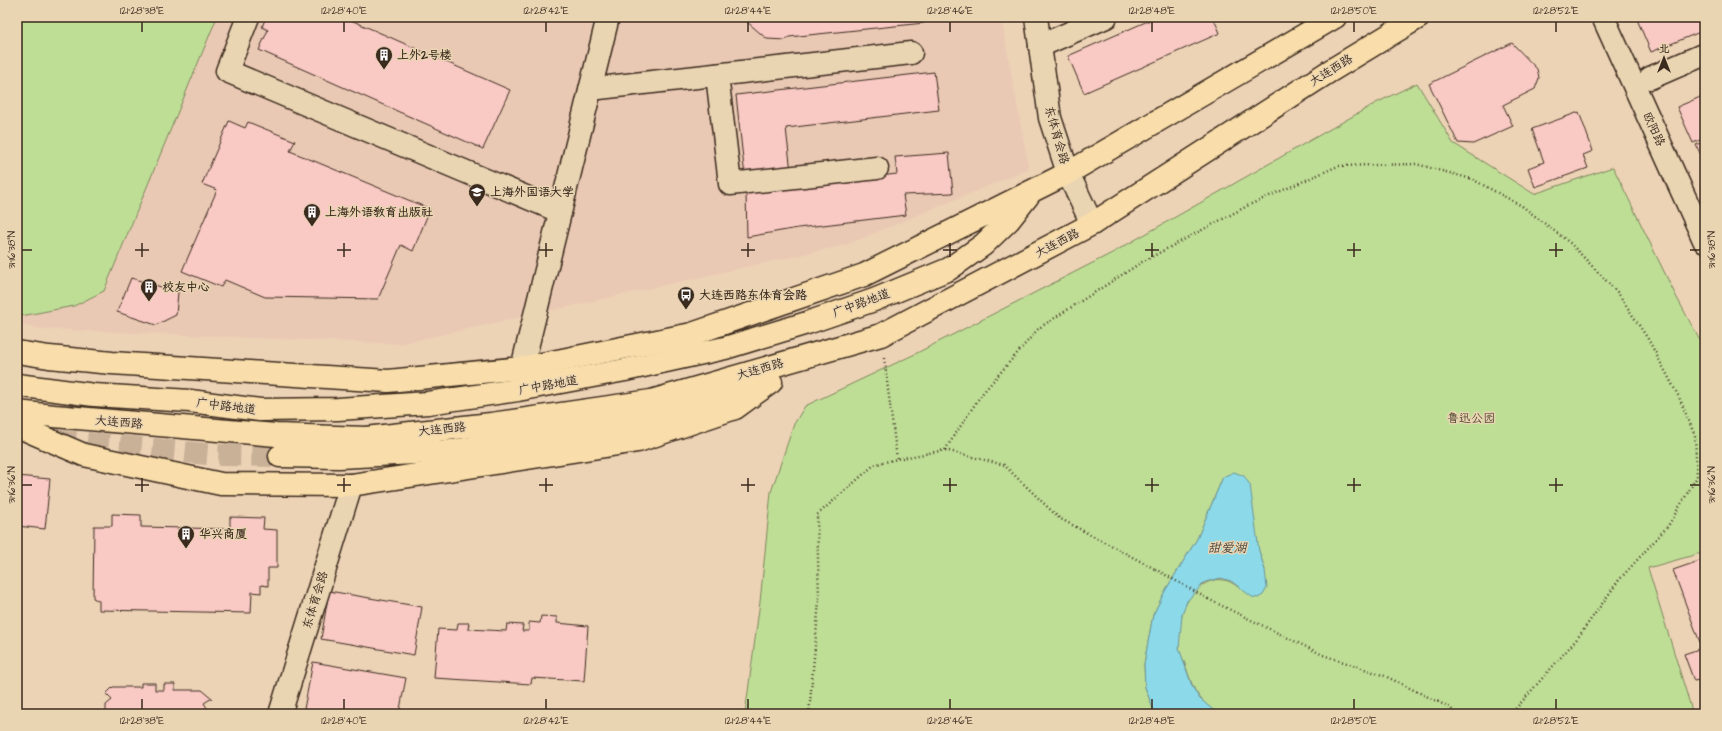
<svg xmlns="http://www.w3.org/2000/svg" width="1722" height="731" font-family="'Architects Daughter','LXGW WenKai TC',sans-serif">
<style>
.built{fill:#eac9b4}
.park{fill:#bede96;stroke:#7c845a}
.water{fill:#8cdae9;stroke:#6c9498}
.building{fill:#f9c9c4;stroke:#3b2a1e}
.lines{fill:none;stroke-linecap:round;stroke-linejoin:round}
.major-tunnel{stroke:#c9b198;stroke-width:22;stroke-dasharray:22 11;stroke-linecap:butt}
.minor-casing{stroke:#3b2a1e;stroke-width:25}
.major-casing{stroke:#3b2a1e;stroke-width:25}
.path{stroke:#3b2a1e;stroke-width:2.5;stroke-dasharray:1 3;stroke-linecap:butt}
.minor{stroke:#ead5b3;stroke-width:22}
.major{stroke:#f9deab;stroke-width:22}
.path-bridge{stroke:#3b2a1e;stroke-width:2.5;stroke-dasharray:1 3;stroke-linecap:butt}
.ticks{fill:none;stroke:#3b2a1e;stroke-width:1.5}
.labels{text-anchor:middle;stroke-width:3;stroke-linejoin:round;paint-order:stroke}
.poi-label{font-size:12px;font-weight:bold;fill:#3b2a1e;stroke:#ead5b3;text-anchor:start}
.street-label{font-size:12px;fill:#3b2a1e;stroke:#ead5b3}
.park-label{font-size:12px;fill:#4f4530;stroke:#ead5b3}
.water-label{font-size:13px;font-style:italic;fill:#47443c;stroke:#ead5b3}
.neatline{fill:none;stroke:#3b2a1e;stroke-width:1.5}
.ticks-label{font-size:10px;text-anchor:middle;fill:#3b2a1e}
</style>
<rect width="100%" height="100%" fill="#edd3b6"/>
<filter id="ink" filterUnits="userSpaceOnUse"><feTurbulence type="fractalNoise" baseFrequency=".025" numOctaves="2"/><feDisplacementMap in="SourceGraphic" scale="8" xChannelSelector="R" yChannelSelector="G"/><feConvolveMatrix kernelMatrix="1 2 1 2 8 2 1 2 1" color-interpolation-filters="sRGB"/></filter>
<g filter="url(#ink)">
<path class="built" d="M17,17H1001L1029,169L846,245L400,344L41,329L17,323Z"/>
<g class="park">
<path d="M17,17H217L104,291L74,306L21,316L17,315Z"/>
<path d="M1417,83L1453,143L1534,194L1613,167L1676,296L1705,350V552L1648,568L1693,714H1218C1196,698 1193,689 1185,664C1183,659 1179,652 1179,647C1179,634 1180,613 1187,602C1199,583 1219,571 1238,587L1265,570L1259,551L1223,477L1197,539L1165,591L1153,615L1144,664L1145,687L1155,714H745L760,602L771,492L794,424L805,406L913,355L1112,253L1376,103Z"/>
</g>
<path class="water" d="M1234,472L1244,476L1250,485L1259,551L1265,570L1267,588L1263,595L1258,598L1252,597L1231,581L1221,578L1205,582L1187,601L1182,615L1179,648L1192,686L1199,698L1218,714H1155L1145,687L1144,664L1153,615L1165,591L1197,539L1223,477Z"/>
<g class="building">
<path d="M266,17H344L510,90L483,149L259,50L268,30L262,27Z"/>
<path d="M744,17H924V23L789,37L785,40L767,39L746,21Z"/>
<path d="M1157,17H1213L1220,33L1084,93L1068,56Z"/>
<path d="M1636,17H1705V30L1651,52Z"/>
<path d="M1512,43L1537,69L1539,78L1535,89L1503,105L1513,126L1473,144L1458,143L1429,84Z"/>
<path d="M934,72L939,110L786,128L791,172L745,177L736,95Z"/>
<path d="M1705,95V138L1693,143L1677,107Z"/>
<path d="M1579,112L1593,151L1583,155L1588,168L1535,187L1528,168L1544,162L1532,129Z"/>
<path d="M229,121L245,128L248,122L295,141L290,151L430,209L413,251L401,245L378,299L265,297L225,280L221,287L182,271L217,190L202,184Z"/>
<path d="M1705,141V163L1696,145Z"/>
<path d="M949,153L953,193L903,195L906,215L798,228L747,237L746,192L897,174L895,157Z"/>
<path d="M131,278L178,292L176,315L156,325L117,312Z"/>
<path d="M17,476L50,479L45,529L17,526Z"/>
<path d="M112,514L141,515V527L230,529V517L264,518L263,529L277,530V568H268V586L261,585V593L252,592L251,613L99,610V601L93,598L94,526H112Z"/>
<path d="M1705,559V679L1694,681L1684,654L1702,648L1673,570Z"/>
<path d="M329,591L422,607L414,655L321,639Z"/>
<path d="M541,616L557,617V623L588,626L584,681L532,678L531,684L434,678L438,629L457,630L458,623H469L468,629L506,631L507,624L523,625L522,631H529V622L540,623Z"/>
<path d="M313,662L406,678L399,714H331L304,709Z"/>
<path d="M141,683H155V690H164V684H175V690H202L212,698L204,703L207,708V714H106V705L112,700L106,694L113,687H141Z"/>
</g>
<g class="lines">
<path class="major-tunnel" d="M54,440L217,455L280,456"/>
<g class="minor-casing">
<g id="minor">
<path d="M248,17L227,71L559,211"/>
<path d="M1036,17L1050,118L1068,173L1092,224"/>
<path d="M1603,17L1705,242"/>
<path d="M1040,46L1106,17"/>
<path d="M717,75L730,184L877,168"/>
<path d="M1650,78L1705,54"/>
<path d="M590,89L911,53"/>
<path d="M522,368L608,17"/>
<path d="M280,714L351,485"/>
</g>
</g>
<g class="major-casing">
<g id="major">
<path d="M17,352L49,357L112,363L388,381L522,368L692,334L864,275L1068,173L1335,17"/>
<path d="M17,385L94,395L190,401L260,410L338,409L428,403L518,390L625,370L725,348L807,323L874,300L949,269L983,245L1009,220L1028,196"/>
<path d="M17,412L54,416L276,435L366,438L491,424L651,401L881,335L1092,224L1330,71L1419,17"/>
<path d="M17,426L84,455L221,484L351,485L638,441L735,408L771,382"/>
<path d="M280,456L339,457L453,451L627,422L747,390"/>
</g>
</g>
<g class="path">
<path d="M884,358L897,459"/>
<path d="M945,450L981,395L1039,328L1142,262L1249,205L1338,166L1416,164L1472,179L1522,206L1570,243L1618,293L1648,339L1679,397L1695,436L1697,477L1668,526L1619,580L1576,640L1511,714"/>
<path d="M1208,599L1323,655L1385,676L1451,708L1454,714"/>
<path d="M809,714L819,601L817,515L874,465L897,459L945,450L1004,465L1059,518L1155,569"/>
</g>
<use href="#minor" class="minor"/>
<use href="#major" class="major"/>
<path class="path-bridge" d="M1155,569L1208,599"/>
</g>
</g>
<path class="ticks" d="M142,22V32M344,22V32M546,22V32M748,22V32M950,22V32M1152,22V32M1354,22V32M1556,22V32M142,243V257M344,243V257M546,243V257M748,243V257M950,243V257M1152,243V257M1354,243V257M1556,243V257M22,250H32M135,250H149M337,250H351M539,250H553M741,250H755M943,250H957M1145,250H1159M1347,250H1361M1549,250H1563M1690,250H1700M142,478V492M344,478V492M546,478V492M748,478V492M950,478V492M1152,478V492M1354,478V492M1556,478V492M22,485H32M135,485H149M337,485H351M539,485H553M741,485H755M943,485H957M1145,485H1159M1347,485H1361M1549,485H1563M1690,485H1700M142,699V709M344,699V709M546,699V709M748,699V709M950,699V709M1152,699V709M1354,699V709M1556,699V709"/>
<defs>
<g id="building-pin" transform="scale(0.9)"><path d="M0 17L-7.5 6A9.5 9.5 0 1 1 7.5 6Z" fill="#3b2a1e" stroke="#ead5b3"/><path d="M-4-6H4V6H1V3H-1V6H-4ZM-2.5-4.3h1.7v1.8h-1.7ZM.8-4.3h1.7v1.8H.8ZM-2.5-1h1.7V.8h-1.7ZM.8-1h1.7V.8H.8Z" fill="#fff"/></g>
<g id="university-pin" transform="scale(0.9)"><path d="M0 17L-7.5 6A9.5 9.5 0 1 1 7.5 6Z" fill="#3b2a1e" stroke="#ead5b3"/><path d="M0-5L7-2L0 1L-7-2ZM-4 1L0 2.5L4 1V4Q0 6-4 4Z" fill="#fff"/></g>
<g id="bus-pin" transform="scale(0.9)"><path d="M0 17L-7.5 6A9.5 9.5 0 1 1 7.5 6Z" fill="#3b2a1e" stroke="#ead5b3"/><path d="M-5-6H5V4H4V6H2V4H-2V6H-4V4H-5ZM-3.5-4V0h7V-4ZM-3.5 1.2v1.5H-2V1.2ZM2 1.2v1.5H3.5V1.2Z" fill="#fff"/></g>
</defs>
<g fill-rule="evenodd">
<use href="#building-pin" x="384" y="55"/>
<use href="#university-pin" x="477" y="192"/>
<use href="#building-pin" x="312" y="212"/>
<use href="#building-pin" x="149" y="287"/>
<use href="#bus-pin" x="686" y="295"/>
<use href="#building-pin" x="186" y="534"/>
</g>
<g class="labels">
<g class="poi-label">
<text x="397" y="59">上外2号楼</text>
<text x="490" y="196">上海外国语大学</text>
<text x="325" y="216">上海外语教育出版社</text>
<text x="162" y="291">校友中心</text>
<text x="699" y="299">大连西路东体育会路</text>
<text x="199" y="538">华兴商厦</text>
</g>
<g class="street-label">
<text transform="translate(1331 70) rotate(-32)" y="4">大连西路</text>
<text transform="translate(1654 129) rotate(65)" y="4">欧阳路</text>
<text transform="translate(1057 135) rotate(74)" y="4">东体育会路</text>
<text transform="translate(1057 243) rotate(-28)" y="4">大连西路</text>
<text transform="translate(861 303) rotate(-20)" y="4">广中路地道</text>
<text transform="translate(760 369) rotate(-16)" y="4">大连西路</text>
<text transform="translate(548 385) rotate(-10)" y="4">广中路地道</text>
<text transform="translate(226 406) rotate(7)" y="4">广中路地道</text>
<text transform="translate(119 422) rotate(5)" y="4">大连西路</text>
<text transform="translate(442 429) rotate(-6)" y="4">大连西路</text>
<text transform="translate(315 600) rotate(-73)" y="4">东体育会路</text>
</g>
<g class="park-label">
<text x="1471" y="422">鲁迅公园</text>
</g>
<g class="water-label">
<text x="1227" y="552">甜爱湖</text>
</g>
</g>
<rect width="1722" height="731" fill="none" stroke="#ead5b3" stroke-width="44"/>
<g transform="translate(1664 58)" stroke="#ead5b3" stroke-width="3" paint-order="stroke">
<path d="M0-3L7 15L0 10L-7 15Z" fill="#3b2a1e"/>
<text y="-6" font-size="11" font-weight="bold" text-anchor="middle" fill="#3b2a1e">北</text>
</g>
<rect x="22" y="22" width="1678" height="687" class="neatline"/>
<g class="ticks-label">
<text x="142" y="14">121°28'38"E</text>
<text x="344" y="14">121°28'40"E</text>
<text x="546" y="14">121°28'42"E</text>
<text x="748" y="14">121°28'44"E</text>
<text x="950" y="14">121°28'46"E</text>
<text x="1152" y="14">121°28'48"E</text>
<text x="1354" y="14">121°28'50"E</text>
<text x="1556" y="14">121°28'52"E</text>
<text transform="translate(11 250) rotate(-90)" y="4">31°16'38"N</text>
<text transform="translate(1711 250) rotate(-90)" y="4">31°16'38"N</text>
<text transform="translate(11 485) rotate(-90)" y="4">31°16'36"N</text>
<text transform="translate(1711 485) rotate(-90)" y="4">31°16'36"N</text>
<text x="142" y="724">121°28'38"E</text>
<text x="344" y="724">121°28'40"E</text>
<text x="546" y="724">121°28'42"E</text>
<text x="748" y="724">121°28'44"E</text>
<text x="950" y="724">121°28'46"E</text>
<text x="1152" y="724">121°28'48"E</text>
<text x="1354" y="724">121°28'50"E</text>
<text x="1556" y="724">121°28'52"E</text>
</g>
</svg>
